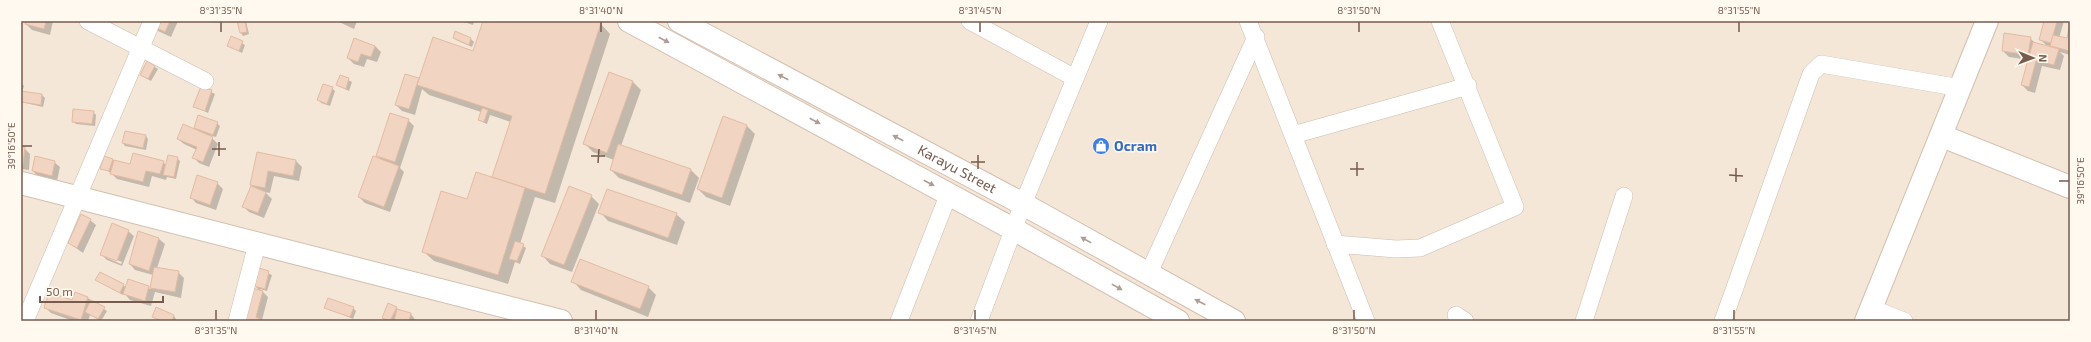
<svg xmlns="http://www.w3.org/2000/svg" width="2091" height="342" font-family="'Exo 2',sans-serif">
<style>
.residential{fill:#f4e7d8}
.shadow{fill:#0003;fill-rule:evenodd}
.building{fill:#f1d4c2;stroke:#e4bba2}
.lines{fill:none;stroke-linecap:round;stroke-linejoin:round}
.street-casing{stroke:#cebdaf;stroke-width:18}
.secondary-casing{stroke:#d4bfaf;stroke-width:24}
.street{stroke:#fff;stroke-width:17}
.secondary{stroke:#fff;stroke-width:22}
.oneway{fill:#ad9d94}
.ticks{fill:none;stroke:#775b4d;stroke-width:1.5}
.labels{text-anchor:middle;stroke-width:3;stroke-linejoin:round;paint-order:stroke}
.shop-label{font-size:14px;font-weight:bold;fill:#366cbe;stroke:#fff9f0;text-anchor:start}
.street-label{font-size:14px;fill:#775b4d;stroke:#fff9f0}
.neatline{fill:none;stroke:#775b4d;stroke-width:1.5}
.ticks-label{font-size:10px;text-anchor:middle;fill:#775b4d}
</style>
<rect width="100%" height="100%" fill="#fcf5ea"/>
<rect class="residential" x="21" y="21" width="2049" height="300"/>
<g class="shadow">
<path d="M27,21H53L50,35L32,30L26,24Z"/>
<path d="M154,21H178L171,37L158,31L152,25Z"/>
<path d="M206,21H221L220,23L207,22Z"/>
<path d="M238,21H246L249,34L243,36L241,33Z"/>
<path d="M337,21H357L354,29Z"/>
<path d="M461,21H474L473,25Z"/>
<path d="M484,21H593L600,23L610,34L555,203L535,197L520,244L526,248L520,264L515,262L508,284L434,261L423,251L468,200L492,178L511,122L490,115L487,124L482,122L479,120L481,112L429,95L422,89L415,115L402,111L396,105L418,79L420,81L474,52Z"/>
<path d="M2045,21H2064L2059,38L2067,40L2070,28V55L2060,52L2064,56L2060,70L2042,66L2035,93L2028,91L2022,85L2029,60L2009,57L2003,51L2030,38L2036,44L2056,50L2057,48L2046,45L2040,39Z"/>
<path d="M456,33L471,39L474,42L472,47L456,40L454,38Z"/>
<path d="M232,38L245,45L242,53L228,46Z"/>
<path d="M355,39L375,46L381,52L377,62L367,59L364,67L354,64L348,58Z"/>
<path d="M147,62L158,69L151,81L141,75Z"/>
<path d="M340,76L352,82L349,91L337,85Z"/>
<path d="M633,82L641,90L621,146L691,170L699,178L690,203L619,178L611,170L614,160L593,152L585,144Z"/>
<path d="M21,83L24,86L22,92L42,95L45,98L43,107L21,102Z"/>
<path d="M201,87L215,94L208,113L194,106Z"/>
<path d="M332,88L335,91L330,106L321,103L319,100Z"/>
<path d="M93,112L96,115L95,126L76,124L73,121Z"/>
<path d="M723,117L747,126L755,134L730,206L706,197L698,189Z"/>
<path d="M408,120L414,126L400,168L404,172L390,212L365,203L359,197L382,160L377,156Z"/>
<path d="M217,123L220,126L216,137L209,135L218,144L209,167L199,163L194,158L197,150L184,144L178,139L199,132L195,128Z"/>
<path d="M146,136L148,139L146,150L125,146L123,143Z"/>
<path d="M21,148H24L30,154L29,170L21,169Z"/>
<path d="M257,153L296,161L302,167L299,181L274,176L270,193L265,192L272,199L264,218L249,212L244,207L252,186Z"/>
<path d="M177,158L180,161L176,179L167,177L166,180L152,176L149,187L117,179L111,173L102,168L112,160L130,166L163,162L166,165Z"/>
<path d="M54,162L60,167L57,181L38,177L33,171Z"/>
<path d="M217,183L223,189L216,210L196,203L191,197Z"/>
<path d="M591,196L599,204L572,272L550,264L542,255Z"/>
<path d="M600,212L676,214L685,222L677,245L608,221Z"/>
<path d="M90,220L96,225L83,253L69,243Z"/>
<path d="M128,231L134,236L122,266L107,260L101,254ZM107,256L122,262L121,264L107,258Z"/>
<path d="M159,239L165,244L157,268L178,272L184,278L181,298L155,292L151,306L130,300L124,293L123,295L97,280L100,273L126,287L128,281L151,289L153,275L135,270L130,264Z"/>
<path d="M259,269L272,275L267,291L260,289L268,297L262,320L265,321H240L260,291L255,286Z"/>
<path d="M573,281L648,287L656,295L648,317L581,290Z"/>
<path d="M76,294L88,298L107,311L101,321L90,315L88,321H73L51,313L45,307L73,301Z"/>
<path d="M326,307L353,308L356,311L353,319Z"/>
<path d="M157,308L174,316L176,319L175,321H160L156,319L153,316Z"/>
<path d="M396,308L399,311L411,314L416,321L386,320L383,318Z"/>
</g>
<g class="building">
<path d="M26,21H46L44,29L25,24Z"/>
<path d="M153,21H170L165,32L151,25Z"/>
<path d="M237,21H245L247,32L240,33Z"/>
<path d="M483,21H596L601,23L545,194L492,177L512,116L417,85L433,37L473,51Z"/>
<path d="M2044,21H2057L2051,43L2039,40Z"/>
<path d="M2070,24V51L2050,46L2053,35L2067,38Z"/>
<path d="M455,31L471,38L469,45L453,38Z"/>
<path d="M2004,33L2031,37L2028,55L2002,51Z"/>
<path d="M231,36L243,41L239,51L227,46Z"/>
<path d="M354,38L375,46L371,57L361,54L358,62L347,58Z"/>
<path d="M2033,42L2059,49L2054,65L2036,61L2029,87L2021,85Z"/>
<path d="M147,61L155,66L148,79L140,75Z"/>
<path d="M609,72L633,81L607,153L583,144Z"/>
<path d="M405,74L419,78L409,109L395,105Z"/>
<path d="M340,75L349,78L346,89L336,85Z"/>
<path d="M323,84L333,87L327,104L317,100Z"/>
<path d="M201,86L212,90L205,111L193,107Z"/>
<path d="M21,91L42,94L41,105L21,102Z"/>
<path d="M482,108L488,110L484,122L478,120Z"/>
<path d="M73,109L94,111L92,124L72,122Z"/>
<path d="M390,113L409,119L395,162L376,156Z"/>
<path d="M198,115L218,122L213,135L194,128Z"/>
<path d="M723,116L747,125L722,198L697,189Z"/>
<path d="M183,124L213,137L203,162L192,158L197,147L177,139Z"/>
<path d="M125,131L146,135L143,148L122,143Z"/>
<path d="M618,144L691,169L682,195L610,170Z"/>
<path d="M21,147H25L23,165H21Z"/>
<path d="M257,152L296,160L293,176L268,171L265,188L250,185Z"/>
<path d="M133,153L164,161L160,174L146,171L143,182L110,174L114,160L130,164Z"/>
<path d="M168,155L178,157L174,177L163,175Z"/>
<path d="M35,156L55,161L52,176L32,171Z"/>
<path d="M104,156L113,159L109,171L100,169Z"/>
<path d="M373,156L399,166L384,207L358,197Z"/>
<path d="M476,172L525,188L498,275L422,252L441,191L467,199Z"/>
<path d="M197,175L218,182L210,205L190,198Z"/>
<path d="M251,186L266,192L258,213L242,207Z"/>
<path d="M569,186L592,195L564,265L541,256Z"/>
<path d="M607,189L677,213L668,238L598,213Z"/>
<path d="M81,214L91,219L77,248L68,243Z"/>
<path d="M112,223L129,230L117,261L100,255Z"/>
<path d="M138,231L159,238L149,271L129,264Z"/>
<path d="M515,241L524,244L517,261L509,259Z"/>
<path d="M580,259L649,286L640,309L571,282Z"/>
<path d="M154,267L179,271L175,292L150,288Z"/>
<path d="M259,268L269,271L265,289L254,286Z"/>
<path d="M100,272L124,284L120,293L95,280Z"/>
<path d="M128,279L149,286L145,301L123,294Z"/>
<path d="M249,287L263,291L256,317L264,321H239Z"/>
<path d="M49,292L72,300L75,292L88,297L81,320L44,308Z"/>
<path d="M328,298L354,307L350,317L324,308Z"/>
<path d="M91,300L105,307L98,319L85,312Z"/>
<path d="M388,303L397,307L390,321L382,318Z"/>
<path d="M156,307L174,315L172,321H162L152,317Z"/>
<path d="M397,309L411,313L409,321H394Z"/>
</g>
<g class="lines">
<g class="street-casing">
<g id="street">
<path d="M88,21L205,81"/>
<path d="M970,21L1075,78"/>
<path d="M1248,21L1366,321"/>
<path d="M1293,135L1468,86"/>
<path d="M1335,244L1396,249L1420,248L1515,207L1440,21"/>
<path d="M1148,275L1256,37"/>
<path d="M1871,308L1904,321"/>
<path d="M1456,315L1465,321"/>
<path d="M25,321L152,21"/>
<path d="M237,321L257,244"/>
<path d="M899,321L949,193"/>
<path d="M979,321L1023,204L1099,21"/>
<path d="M1584,321L1624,196"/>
<path d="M1723,321L1811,74L1821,64L1961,88"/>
</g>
</g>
<g class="secondary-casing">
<g id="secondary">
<path d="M629,21L1013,229L1178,321"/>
<path id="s1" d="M679,21L1023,204L1234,321"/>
<path d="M1942,136L2070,187"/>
<path d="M21,183L561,321"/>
<path d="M1866,321L1987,21"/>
</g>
</g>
<use href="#street" class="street"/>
<use href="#secondary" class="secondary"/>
</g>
<defs><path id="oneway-solid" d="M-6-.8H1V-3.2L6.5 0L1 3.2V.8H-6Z"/></defs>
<g class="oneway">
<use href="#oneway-solid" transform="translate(664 40) rotate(28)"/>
<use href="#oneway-solid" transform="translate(783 77) rotate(-152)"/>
<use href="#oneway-solid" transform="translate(815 121) rotate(28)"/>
<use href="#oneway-solid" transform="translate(898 138) rotate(-152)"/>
<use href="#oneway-solid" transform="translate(929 183) rotate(28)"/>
<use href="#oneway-solid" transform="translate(1086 240) rotate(-151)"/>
<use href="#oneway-solid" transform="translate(1117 287) rotate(29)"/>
<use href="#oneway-solid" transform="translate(1200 302) rotate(-152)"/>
</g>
<path class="ticks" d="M221,32V22M601,32V22M980,32V22M1359,32V22M1739,32V22M22,146H32M212,149H226M219,156V142M591,156H605M971,162H985M598,163L599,149M978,169V155M1350,169H1364M1729,175L1743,176M1357,176V162M2059,181H2069M1736,182V168M216,320V310M596,320V310M975,320V310M1354,320V310M1734,320V310"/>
<defs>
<g id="shop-disc" transform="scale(0.9)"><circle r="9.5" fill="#3f7fe0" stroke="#fff9f0"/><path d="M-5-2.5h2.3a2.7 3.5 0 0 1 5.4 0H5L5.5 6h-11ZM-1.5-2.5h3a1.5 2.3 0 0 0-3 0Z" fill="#fff"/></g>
</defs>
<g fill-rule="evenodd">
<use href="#shop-disc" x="1101" y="146"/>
</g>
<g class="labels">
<g class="shop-label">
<text x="1114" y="151">Ocram</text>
</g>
<g class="street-label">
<text dy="5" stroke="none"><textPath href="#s1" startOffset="315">Karayu Street</textPath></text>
</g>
</g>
<rect width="2091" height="342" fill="none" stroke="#fff9f0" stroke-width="44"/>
<g transform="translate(2033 58) rotate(91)" stroke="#fff9f0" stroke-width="3" paint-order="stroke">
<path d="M0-3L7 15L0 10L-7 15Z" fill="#775b4d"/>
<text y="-6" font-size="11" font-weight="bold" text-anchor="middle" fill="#775b4d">N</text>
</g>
<path d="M40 296v6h123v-6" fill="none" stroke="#775b4d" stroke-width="2"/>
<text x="46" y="296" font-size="12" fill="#775b4d" stroke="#fff9f0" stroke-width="3" paint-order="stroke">50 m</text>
<rect x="22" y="22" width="2047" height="298" class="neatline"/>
<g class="ticks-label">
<text x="221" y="14">8°31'35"N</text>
<text x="601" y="14">8°31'40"N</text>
<text x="980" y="14">8°31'45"N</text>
<text x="1359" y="14">8°31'50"N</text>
<text x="1739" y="14">8°31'55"N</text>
<text transform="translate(11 146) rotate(-90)" y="4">39°16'50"E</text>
<text transform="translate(2080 181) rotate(-90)" y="4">39°16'50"E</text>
<text x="216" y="334">8°31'35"N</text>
<text x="596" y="334">8°31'40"N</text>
<text x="975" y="334">8°31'45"N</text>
<text x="1354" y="334">8°31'50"N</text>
<text x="1734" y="334">8°31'55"N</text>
</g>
</svg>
